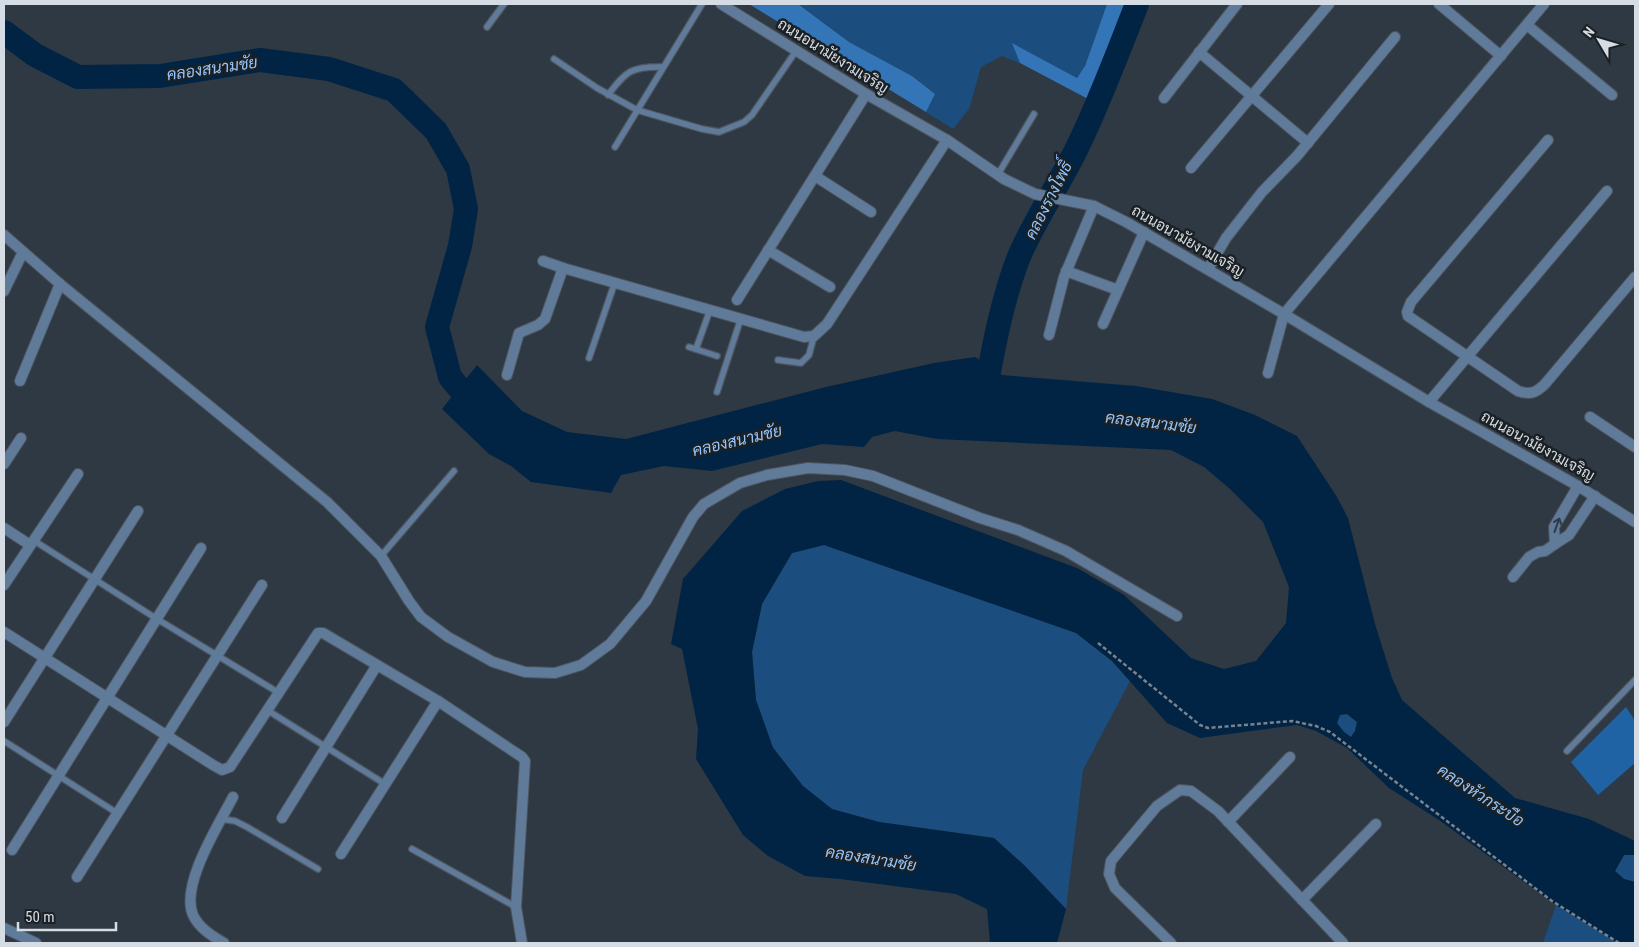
<svg xmlns="http://www.w3.org/2000/svg" width="1639" height="947" font-family="'Roboto Condensed',Sarabun,sans-serif">
<style>
.green{fill:#1b4d7e}
.forest{fill:#3475b7}
.water{fill:#012445;fill-rule:evenodd}
.lines{fill:none;stroke-linecap:round;stroke-linejoin:round}
.river{stroke:#012445;stroke-width:24}
.building{fill:#2063a4}
.service-casing{stroke:#4d5660;stroke-width:8}
.minor-casing{stroke:#4d5660;stroke-width:12}
.tertiary-casing{stroke:#4d5660;stroke-width:12}
.path{stroke:#7b838c;stroke-width:2.5;stroke-dasharray:4 2.5;stroke-linecap:butt}
.service{stroke:#607b99;stroke-width:5.5}
.minor{stroke:#607b99;stroke-width:10}
.tertiary{stroke:#607b99;stroke-width:10}
.oneway{stroke:#303b47}
.labels{text-anchor:middle;stroke-width:5;stroke-linejoin:round;paint-order:stroke}
.street-label{font-size:15px;fill:#d6dce3;stroke:#1b2024}
.water-label{font-size:16px;font-style:italic;fill:#94c5fa;stroke:#1b2024}
</style>
<rect width="100%" height="100%" fill="#2f3943"/>
<g class="green">
<path d="M798,4H1107L1085,66L1077,78L1013,44L1020,63L1002,56L981,67L969,109L953,129L926,112L935,94L912,76L849,42Z"/>
<path d="M824,545L1076,633L1112,661L1130,681L1083,770L1066,909L1025,866L994,838L879,822L832,809L803,786L773,747L756,700L752,652L762,604L792,553Z"/>
<path d="M1347,714L1357,722L1355,731L1351,737L1344,732L1337,723L1340,715Z"/>
<path d="M1624,855H1635V882L1624,879L1615,871Z"/>
<path d="M1556,905L1618,943H1543Z"/>
</g>
<g class="forest">
<path d="M749,4H798L849,42L912,76L935,94L926,112Z"/>
<path d="M1107,4H1130L1099,87L1090,100L1020,63L1012,43L1077,78L1085,66Z"/>
</g>
<path class="water" d="M975,357L1002,375L1136,386L1212,399L1255,415L1297,436L1337,497L1348,518L1375,624L1392,678L1402,700L1515,798L1589,819L1635,841V855H1624L1615,871L1624,879L1635,882V943H1618L1556,905L1439,820L1389,788L1347,748L1316,731L1297,725L1200,738L1167,723L1112,661L1076,633L824,545L792,553L762,604L752,652L756,700L773,748L803,786L832,809L879,822L994,838L1025,866L1066,909L1057,943H990L987,909L956,894L840,879L805,876L768,856L743,835L696,759L698,729L682,649L671,644L683,579L742,511L785,489L818,481L841,480L1077,568L1124,595L1191,658L1224,669L1256,661L1286,623L1289,587L1263,522L1229,488L1204,467L1171,450L937,439L895,431L872,437L864,447L822,444L712,471L664,466L621,475L611,493L531,482L511,466L489,454L442,409L477,365L522,411L567,432L626,439L826,387L934,363ZM1347,714L1357,722L1355,731L1351,737L1344,732L1337,723L1340,715Z"/>
<g class="lines">
<g class="river">
<path d="M4,32L35,55L78,77L160,76L260,60L329,69L394,90L436,131L458,169L466,209L460,246L437,327L450,377L479,412"/>
<path d="M984,398C993,351 1001,304 1018,259C1034,220 1059,185 1077,148C1100,101 1118,52 1137,4"/>
</g>
</g>
<path class="building" d="M1626,707L1635,721V763L1598,795L1571,762Z"/>
<g class="lines">
<g class="service-casing">
<g id="service">
<path d="M487,27L504,4"/>
<path d="M554,59L597,88L637,110L702,129L719,132L744,122L752,115L796,51"/>
<path d="M608,95C626,71 632,66 663,67"/>
<path d="M615,147L702,4"/>
<path d="M997,176L1034,114"/>
<path d="M689,347L717,356"/>
<path d="M696,349L710,310"/>
<path d="M589,358L615,282"/>
<path d="M778,360L801,363L809,355L814,336"/>
<path d="M717,392L741,318"/>
<path d="M33,540L157,619L279,693"/>
<path d="M381,556L454,471"/>
<path d="M267,710L385,784"/>
<path d="M4,741L117,813"/>
<path d="M1567,751L1635,680"/>
<path d="M222,819L235,821L247,827L318,869"/>
<path d="M412,849L516,907"/>
</g>
</g>
<g class="minor-casing">
<g id="minor">
<path d="M1439,4L1501,56"/>
<path d="M1527,25L1612,95"/>
<path d="M1199,52L1308,143"/>
<path d="M1164,98L1237,4"/>
<path d="M1548,140L1411,302L1407,312L1408,316L1518,391C1530,395 1536,393 1545,384L1635,277"/>
<path d="M1191,168L1329,4"/>
<path d="M815,176L871,212"/>
<path d="M4,235L60,284L327,502L381,556L409,601L421,617L448,637L493,662L525,672L555,673L581,665L610,644L646,601L693,517L704,504L740,483L767,475L808,468L845,470L873,476L980,518L1018,530L1066,551L1177,616"/>
<path d="M768,250L830,287"/>
<path d="M543,261L563,268L804,337L814,336L827,324L947,140"/>
<path d="M1208,269L1226,238L1262,192L1297,156L1395,37"/>
<path d="M1066,271L1118,290"/>
<path d="M4,291L23,252"/>
<path d="M737,300L866,94"/>
<path d="M1103,324L1144,232"/>
<path d="M1049,335L1064,277L1094,206"/>
<path d="M1268,373L1284,314L1544,4"/>
<path d="M507,375L519,333L538,325L545,319L563,268"/>
<path d="M20,381L60,284"/>
<path d="M1429,402L1607,191"/>
<path d="M1590,417L1635,447"/>
<path d="M4,464L21,438"/>
<path d="M1578,486L1554,527L1555,544L1569,535L1595,496"/>
<path d="M4,528L30,545"/>
<path d="M1513,577L1529,557L1538,552L1545,551L1555,544"/>
<path d="M4,585L78,474"/>
<path d="M4,632L213,765L222,770L230,767L318,633H323L438,701L522,757L525,761L516,907L522,943"/>
<path d="M4,722L138,511"/>
<path d="M282,818L377,665"/>
<path d="M1228,822L1290,757"/>
<path d="M12,850L201,548"/>
<path d="M341,854L438,701"/>
<path d="M77,877L262,585"/>
<path d="M1302,900L1376,824"/>
<path d="M4,928L36,943"/>
<path d="M224,943C212,936 199,928 193,915C180,885 219,824 233,797"/>
<path d="M1171,943L1115,888L1109,874L1111,861L1157,806L1180,790L1191,791L1218,811L1343,943"/>
</g>
</g>
<g class="tertiary-casing">
<path id="tertiary" d="M721,4L866,94L947,140L1004,179L1035,194L1094,206L1126,222L1284,314L1429,402L1578,486L1635,522"/>
</g>
<path class="path" d="M1098,643L1200,725L1208,728L1292,721L1316,726L1330,732L1552,901L1619,943"/>
<use href="#service" class="service"/>
<use href="#minor" class="minor"/>
<use href="#tertiary" class="tertiary"/>
</g>
<defs><path id="oneway-shaft" d="M-6 0H5M1.5-3L5.5 0L1.5 3" fill="none" stroke-width="1.6" stroke-linecap="round" stroke-linejoin="round" transform="scale(1.25)"/></defs>
<use class="oneway" href="#oneway-shaft" transform="translate(1557 525) rotate(-70)"/>
<g class="labels">
<g class="street-label">
<text transform="translate(833 56) rotate(32)" y="5">ถนนอนามัยงามเจริญ</text>
<text transform="translate(1188 241) rotate(30)" y="5">ถนนอนามัยงามเจริญ</text>
<text transform="translate(1538 446) rotate(29)" y="5">ถนนอนามัยงามเจริญ</text>
</g>
<g class="water-label">
<text transform="translate(212 68) rotate(-8)" y="6">คลองสนามชัย</text>
<text transform="translate(1048 200) rotate(-63)" y="6">คลองรางโพธิ์</text>
<text transform="translate(1151 422) rotate(7)" y="6">คลองสนามชัย</text>
<text transform="translate(737 440) rotate(-13)" y="6">คลองสนามชัย</text>
<text transform="translate(1481 795) rotate(33)" y="6">คลองหัวกระบือ</text>
<text transform="translate(871 858) rotate(9)" y="6">คลองสนามชัย</text>
</g>
</g>
<rect width="1639" height="947" fill="none" stroke="#d6dce3" stroke-width="10"/>
<g transform="translate(1599 40) rotate(308)" stroke="#1b2024" stroke-width="4" paint-order="stroke">
<path d="M0-4L9 19L0 12L-9 19Z" fill="#d6dce3"/>
<text y="-8" font-size="14" font-weight="bold" text-anchor="middle" fill="#d6dce3">N</text>
</g>
<path d="M18 922v8h98v-8" fill="none" stroke="#d6dce3" stroke-width="2.5"/>
<text x="25" y="922" font-size="15" fill="#d6dce3" stroke="#1b2024" stroke-width="4" paint-order="stroke">50 m</text>
</svg>
